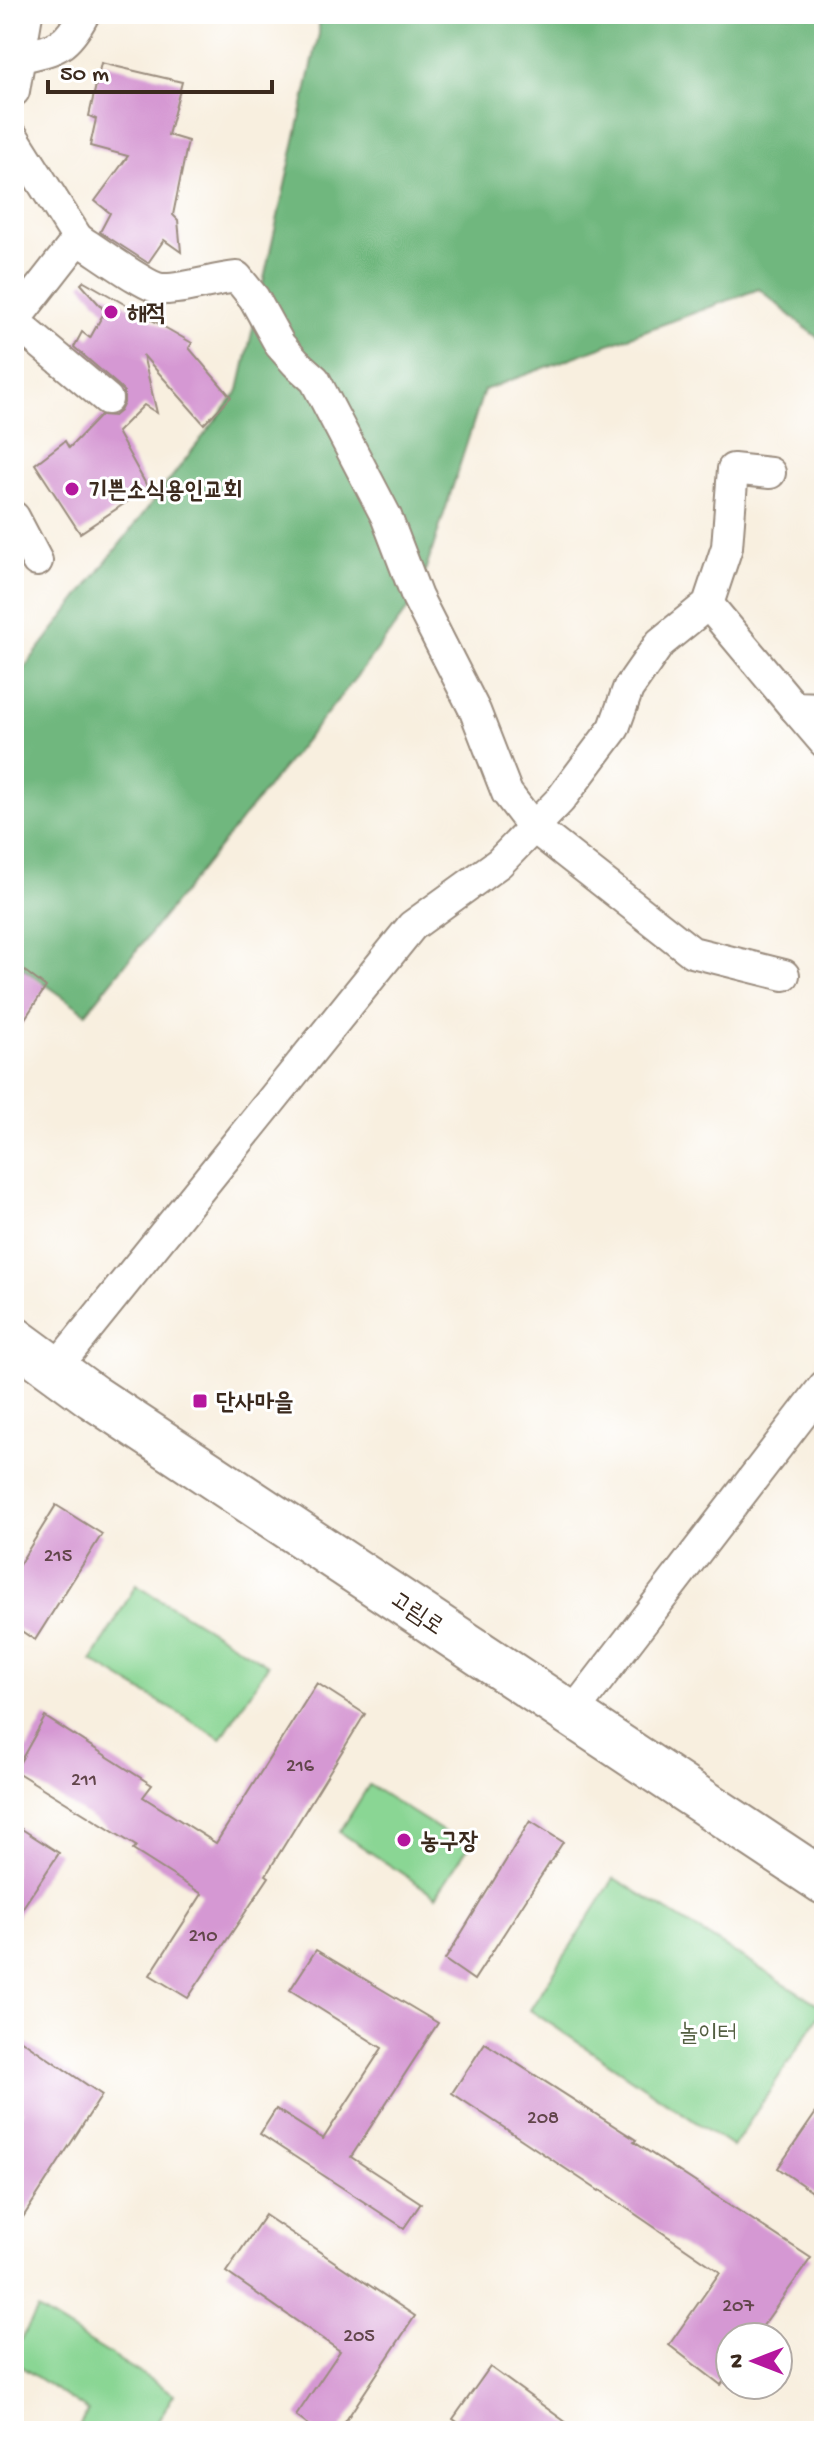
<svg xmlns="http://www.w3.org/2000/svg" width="838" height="2445" font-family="'Gochi Hand','Poor Story',sans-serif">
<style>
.green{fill:#8ad694;stroke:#628059;stroke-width:2}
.forest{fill:#6fb77e;stroke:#55704e;stroke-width:2}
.building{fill:#d598d3}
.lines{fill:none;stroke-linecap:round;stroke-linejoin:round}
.street-casing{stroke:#9a8c7e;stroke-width:34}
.secondary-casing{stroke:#9a8c7e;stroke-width:48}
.street{stroke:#fff;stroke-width:30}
.secondary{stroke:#fff;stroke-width:44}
.poi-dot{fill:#b5179e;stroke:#fff;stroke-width:3}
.labels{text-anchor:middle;stroke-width:6;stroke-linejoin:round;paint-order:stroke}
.number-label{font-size:20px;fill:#62464b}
.poi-label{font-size:24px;font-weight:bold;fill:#3b2a1e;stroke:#fff;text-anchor:start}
.street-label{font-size:24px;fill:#3b2a1e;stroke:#fff}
.park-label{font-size:24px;fill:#535e41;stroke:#fff}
</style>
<rect width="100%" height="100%" fill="#fff"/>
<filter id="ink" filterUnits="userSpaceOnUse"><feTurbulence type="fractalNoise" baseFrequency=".0125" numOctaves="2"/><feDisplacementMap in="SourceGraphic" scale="16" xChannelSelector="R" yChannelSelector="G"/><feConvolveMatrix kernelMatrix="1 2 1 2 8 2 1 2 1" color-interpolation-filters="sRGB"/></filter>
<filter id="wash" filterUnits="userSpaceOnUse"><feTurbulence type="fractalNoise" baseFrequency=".006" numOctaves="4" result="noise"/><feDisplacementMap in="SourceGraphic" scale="32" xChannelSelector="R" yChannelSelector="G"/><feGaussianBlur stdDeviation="1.8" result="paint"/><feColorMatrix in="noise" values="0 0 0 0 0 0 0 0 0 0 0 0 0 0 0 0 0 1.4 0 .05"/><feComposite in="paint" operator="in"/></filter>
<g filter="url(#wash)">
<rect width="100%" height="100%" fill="#f8efdf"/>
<g class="green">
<path d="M136,1585L268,1665L221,1739L92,1661Z"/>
<path d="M369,1785L468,1847L436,1896L340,1832Z"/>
<path d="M614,1878L824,2008L733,2147L530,2010Z"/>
<path d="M38,2310L174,2394L152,2431H76L88,2411L14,2362V2351Z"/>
</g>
<path class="forest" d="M319,14H824V343L759,289L484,390L417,597L361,671L86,1013L14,962V681L239,390L319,34Z"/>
<g id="blocks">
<g class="building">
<path d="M101,63L182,82L168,135L188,141L173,215L178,220L181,252L164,240L148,263L100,232L110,213L95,201L128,156L90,146L96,119L89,116Z"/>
<path d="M84,281L192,343L189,348L231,397L204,424L143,355L157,413L144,405L117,432L148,488L80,533L35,464L65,441L69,448L101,415L114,416L120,411L124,403V391L119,386L74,347L82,332L90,338L105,311L81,284Z"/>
<path d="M14,963L46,987L14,1035Z"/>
<path d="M56,1505L102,1534L35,1640L14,1626V1573Z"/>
<path d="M317,1683L365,1714L266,1875L269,1877L188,1998L150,1975L202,1894L133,1850L136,1846L15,1771L45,1717L152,1785L143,1797L216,1843Z"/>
<path d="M530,1821L563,1842L474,1980L445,1960Z"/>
<path d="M14,1824L59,1853L14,1921Z"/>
<path d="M316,1950L438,2023L351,2157L421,2203L404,2228L260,2134L276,2109L323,2139L382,2048L290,1990Z"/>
<path d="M14,2035L102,2095L14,2231V2125L23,2111L14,2105Z"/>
<path d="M485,2043L636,2140L634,2142L811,2258L755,2337H730V2372L721,2385L669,2345L720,2272L600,2190L599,2191L452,2093Z"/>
<path d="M824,2101V2200L778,2168Z"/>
<path d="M265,2215L415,2316L339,2431H316L296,2416L340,2351L226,2272Z"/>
<path d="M490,2367L578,2431H470L453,2419Z"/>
</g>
</g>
</g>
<g filter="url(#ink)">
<use href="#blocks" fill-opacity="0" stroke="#9a8c7e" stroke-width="2"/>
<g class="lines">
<g class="street-casing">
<g id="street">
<path d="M21,57C57,49 66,48 84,14"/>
<path d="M14,91L27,14"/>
<path d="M14,138L78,239L14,321"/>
<path d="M78,239C95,249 148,289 163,289C183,290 214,279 237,277L254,298L280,345L296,363L315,380L386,516L417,597L475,711L507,793L533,827L692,952L784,975"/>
<path d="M14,321L107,399"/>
<path d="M14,517L37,561"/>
<path d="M708,604L794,707L824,708"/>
<path d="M794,707L824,742"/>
<path d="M55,1369L412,926L499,863L560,800L614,728L628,689L660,643L708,604L727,547L733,469L770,473"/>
<path d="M572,1714L824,1386"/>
</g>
</g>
<g class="secondary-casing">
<path id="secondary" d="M14,1339L93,1397L824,1882"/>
</g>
<use href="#street" class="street"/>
<use href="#secondary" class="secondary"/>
</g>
</g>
<g class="poi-dot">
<circle cx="111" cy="312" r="8"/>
<circle cx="72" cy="489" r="8"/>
<rect x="192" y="1393" width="16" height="16" rx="4"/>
<circle cx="404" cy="1840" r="8"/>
</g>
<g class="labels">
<g class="number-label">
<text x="58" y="1561">215</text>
<text x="300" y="1771">216</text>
<text x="84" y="1785">211</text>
<text x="203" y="1941">210</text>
<text x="543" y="2123">208</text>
<text x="738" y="2311">207</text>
<text x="359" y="2341">205</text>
</g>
<g class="poi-label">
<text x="127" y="320">해적</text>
<text x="88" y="497">기쁜소식용인교회</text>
<text x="216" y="1409">단사마을</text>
<text x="420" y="1848">농구장</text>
</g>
<g class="street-label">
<text transform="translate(418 1612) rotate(34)" y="8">고림로</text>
</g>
<g class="park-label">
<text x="708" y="2040">놀이터</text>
</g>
</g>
<rect width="838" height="2445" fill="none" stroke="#fff" stroke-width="48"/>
<g transform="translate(754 2361) rotate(270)"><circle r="38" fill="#ffffff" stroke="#b1aaa5" stroke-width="2"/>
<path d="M0-6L14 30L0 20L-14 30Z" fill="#b5179e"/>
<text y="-12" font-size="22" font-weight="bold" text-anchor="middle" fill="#3b2a1e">N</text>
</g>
<path d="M48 80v12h224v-12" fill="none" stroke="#3b2a1e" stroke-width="4"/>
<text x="60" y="80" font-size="24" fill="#3b2a1e" stroke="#ffffff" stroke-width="6" paint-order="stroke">50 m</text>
</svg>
